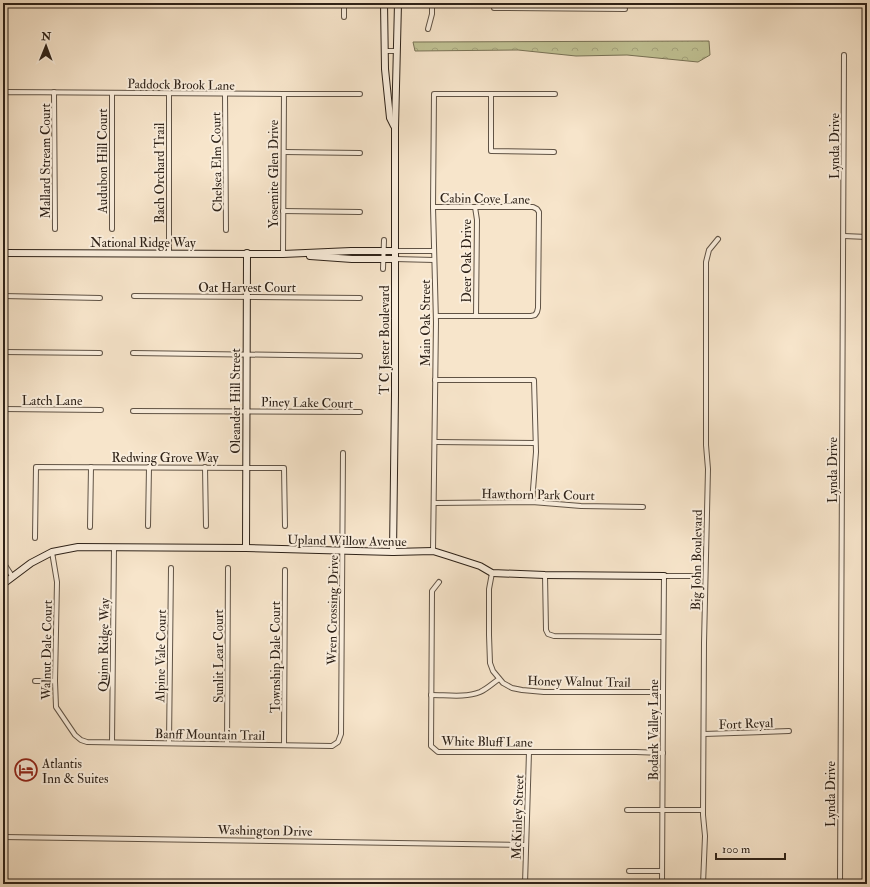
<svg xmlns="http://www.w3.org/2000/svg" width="870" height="887" font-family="'IM FELL Double Pica',serif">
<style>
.forest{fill:url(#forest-crowns);stroke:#787256}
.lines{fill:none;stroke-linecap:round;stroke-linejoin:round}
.street-casing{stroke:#605345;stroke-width:6}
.secondary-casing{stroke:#2e2218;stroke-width:8}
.street{stroke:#faeedd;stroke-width:4}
.secondary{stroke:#faeedd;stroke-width:6}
.labels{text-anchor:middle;stroke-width:4;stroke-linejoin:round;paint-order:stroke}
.street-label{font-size:13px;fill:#2e2218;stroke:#faeedd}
.poi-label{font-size:13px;fill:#2e2218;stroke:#faeedd;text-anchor:start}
</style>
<defs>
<pattern id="forest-crowns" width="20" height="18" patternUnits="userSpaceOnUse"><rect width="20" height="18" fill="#c1c395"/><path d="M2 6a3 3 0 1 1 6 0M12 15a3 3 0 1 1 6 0" fill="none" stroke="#a6a780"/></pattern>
</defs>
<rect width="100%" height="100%" fill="#f7e5cb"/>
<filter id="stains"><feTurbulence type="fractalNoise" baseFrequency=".005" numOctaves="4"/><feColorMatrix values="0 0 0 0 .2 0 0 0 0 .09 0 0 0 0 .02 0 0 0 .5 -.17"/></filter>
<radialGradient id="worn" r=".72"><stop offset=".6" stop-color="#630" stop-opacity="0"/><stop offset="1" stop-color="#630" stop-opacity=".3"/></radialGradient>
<path class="forest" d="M709,41L710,55L698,62L627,55L576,56L518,50L415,51L413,42Z"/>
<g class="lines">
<g class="street-casing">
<g id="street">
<path d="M494,3V8L625,9"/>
<path d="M344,17V3"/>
<path d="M428,29L432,14V3"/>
<path d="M384,51H397"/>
<path d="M54,92L55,229"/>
<path d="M3,93L5,92L284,94H360"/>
<path d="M225,94L226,230"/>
<path d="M491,94V151L554,152"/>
<path d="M284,152L360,153"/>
<path d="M433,207H533L537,209L539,212L538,308L537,312L535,315L531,316H436"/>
<path d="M475,207L477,220L476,316"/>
<path d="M283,211L360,212"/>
<path d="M112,229V93"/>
<path d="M844,236L867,237"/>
<path d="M395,251H434"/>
<path d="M169,253V94"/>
<path d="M283,254L284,94"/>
<path d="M395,259L434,260"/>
<path d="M383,269L384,240"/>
<path d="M3,296L100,298"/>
<path d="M134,296L360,298"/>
<path d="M3,352L100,353"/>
<path d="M133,353L360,356"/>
<path d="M435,380H534L536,452L532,502"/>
<path d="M3,409L101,410"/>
<path d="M133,411L360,412"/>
<path d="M435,442L535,443"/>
<path d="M205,467L206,526"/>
<path d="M434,503L532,502L581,506L643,507"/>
<path d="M148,526L149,467"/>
<path d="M90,527L91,467"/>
<path d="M35,538L36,467L284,468L285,526"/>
<path d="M433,551L436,322L433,207L434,94H555"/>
<path d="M52,552L57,582L55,681L56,707L75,735L81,740L87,742L332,746L338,742L341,734L343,453"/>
<path d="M3,562L12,576"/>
<path d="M492,573L489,589V635L490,663L493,671L503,683L512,688L522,690L544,692H663"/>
<path d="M545,575L546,630L548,634L554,636L663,637"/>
<path d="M439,582L432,591L431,746L438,752H636L663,753"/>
<path d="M35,681H55"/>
<path d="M431,695C447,695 465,698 480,692C487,689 493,683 499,679"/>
<path d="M704,734L789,731"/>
<path d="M112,742L114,547"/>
<path d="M169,743L171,568"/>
<path d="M227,744L228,568"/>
<path d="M284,745L285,570"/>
<path d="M627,810H703"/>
<path d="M3,837L526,845"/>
<path d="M629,871H662"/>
<path d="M525,884L529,752"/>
<path d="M662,884L663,692L664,576H697"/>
<path d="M703,884L705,836L703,815L704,643L708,469L706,445V262L709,250L718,239"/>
<path d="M840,884C841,608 843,331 844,55"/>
</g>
</g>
<g class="secondary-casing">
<g id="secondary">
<path d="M384,3L385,69L390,118L394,126"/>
<path d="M3,253L283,254L351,251H395"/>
<path d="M310,256L352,259H395"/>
<path d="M246,548L247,253"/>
<path d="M393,552L395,395V128L398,3"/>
<path d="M3,584L31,563L52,552L78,547L246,548L393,552L433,551L449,556L480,566L492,573L545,575L664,576"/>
</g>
</g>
<use href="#street" class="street"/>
<use href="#secondary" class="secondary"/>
</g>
<defs>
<g id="hotel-ring" transform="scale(1.15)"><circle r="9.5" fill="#faeedd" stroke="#8f2418" stroke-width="1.5"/><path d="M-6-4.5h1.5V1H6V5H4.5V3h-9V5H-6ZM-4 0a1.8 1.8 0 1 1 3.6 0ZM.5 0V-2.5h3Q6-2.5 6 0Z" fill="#8f2418"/></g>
</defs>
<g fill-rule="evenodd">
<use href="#hotel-ring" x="26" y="770"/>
</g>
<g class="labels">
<g class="street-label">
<text transform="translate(181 84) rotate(1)" y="5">Paddock Brook Lane</text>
<text transform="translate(834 146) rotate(-90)" y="5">Lynda Drive</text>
<text transform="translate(45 161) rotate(-90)" y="5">Mallard Stream Court</text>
<text transform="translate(102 161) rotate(-90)" y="5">Audubon Hill Court</text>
<text transform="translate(216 162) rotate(-91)" y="5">Chelsea Elm Court</text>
<text transform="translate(159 173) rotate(-90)" y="5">Bach Orchard Trail</text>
<text transform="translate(273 174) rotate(-90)" y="5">Yosemite Glen Drive</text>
<text transform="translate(485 198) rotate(1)" y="5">Cabin Cove Lane</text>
<text x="143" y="247">National Ridge Way</text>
<text transform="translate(466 261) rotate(-90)" y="5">Deer Oak Drive</text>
<text x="247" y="292">Oat Harvest Court</text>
<text transform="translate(425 323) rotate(-90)" y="5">Main Oak Street</text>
<text transform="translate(384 340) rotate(-90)" y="5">T C Jester Boulevard</text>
<text x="52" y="405">Latch Lane</text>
<text transform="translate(235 401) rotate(-90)" y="5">Oleander Hill Street</text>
<text transform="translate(307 402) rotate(1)" y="5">Piney Lake Court</text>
<text x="165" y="462">Redwing Grove Way</text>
<text transform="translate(832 470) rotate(-90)" y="5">Lynda Drive</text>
<text transform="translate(538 494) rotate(1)" y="5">Hawthorn Park Court</text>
<text transform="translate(347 540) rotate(1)" y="5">Upland Willow Avenue</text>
<text transform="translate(696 560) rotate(-89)" y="5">Big John Boulevard</text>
<text transform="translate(332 610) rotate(-89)" y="5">Wren Crossing Drive</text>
<text transform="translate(103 645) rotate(-89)" y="5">Quinn Ridge Way</text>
<text transform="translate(46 650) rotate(-89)" y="5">Walnut Dale Court</text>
<text transform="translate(160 656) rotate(-89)" y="5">Alpine Vale Court</text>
<text transform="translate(218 656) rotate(-90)" y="5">Sunlit Lear Court</text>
<text transform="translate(275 657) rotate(-90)" y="5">Township Dale Court</text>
<text transform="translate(579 681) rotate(1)" y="5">Honey Walnut Trail</text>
<text transform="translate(746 723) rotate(-2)" y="5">Fort Reyal</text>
<text transform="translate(653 730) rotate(-90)" y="5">Bodark Valley Lane</text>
<text transform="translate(210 734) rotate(1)" y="5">Banff Mountain Trail</text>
<text transform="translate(487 741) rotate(1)" y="5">White Bluff Lane</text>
<text transform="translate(830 794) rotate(-90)" y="5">Lynda Drive</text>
<text transform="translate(517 817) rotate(-88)" y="5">McKinley Street</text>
<text transform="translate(265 830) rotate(1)" y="5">Washington Drive</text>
</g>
<g class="poi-label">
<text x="42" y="768">Atlantis<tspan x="42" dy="15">Inn &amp; Suites</tspan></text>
</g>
</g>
<rect width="870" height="887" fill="none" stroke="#f7e5cb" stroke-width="16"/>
<rect x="4" y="4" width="862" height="879" fill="none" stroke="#2e2218" stroke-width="2"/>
<rect x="8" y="8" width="854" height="871" fill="none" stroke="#2e2218"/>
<g transform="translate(46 46) rotate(1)" stroke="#faeedd" stroke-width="3" paint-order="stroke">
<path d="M0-3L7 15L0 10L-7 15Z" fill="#2e2218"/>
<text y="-6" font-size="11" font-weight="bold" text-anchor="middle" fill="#2e2218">N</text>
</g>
<path d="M716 853v6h69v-6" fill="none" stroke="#2e2218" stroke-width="2"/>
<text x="722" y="853" font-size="12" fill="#2e2218" stroke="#faeedd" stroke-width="3" paint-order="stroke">100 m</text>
<rect width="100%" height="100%" filter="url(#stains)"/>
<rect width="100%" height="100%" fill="url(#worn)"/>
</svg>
